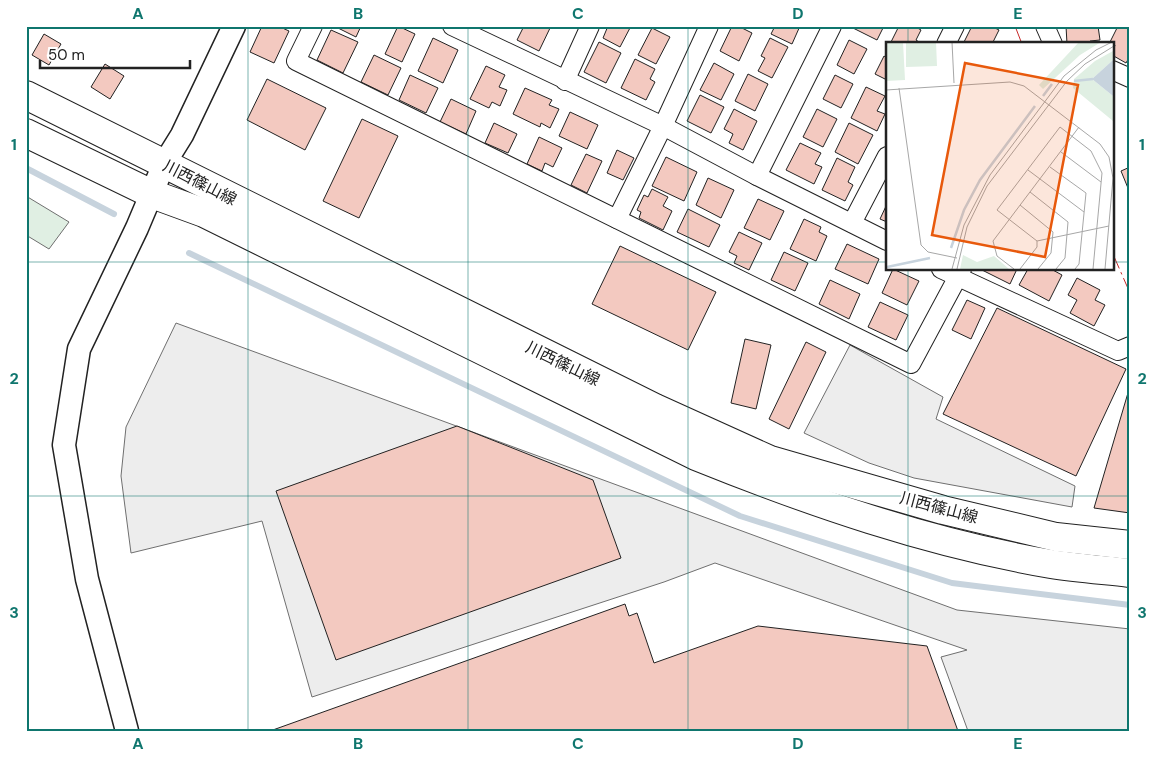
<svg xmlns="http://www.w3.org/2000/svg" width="1156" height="757" font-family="'DM Sans','Noto Sans JP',sans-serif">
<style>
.green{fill:#e0efe3;stroke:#6f6f6f}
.parking{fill:#ededed;stroke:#6f6f6f}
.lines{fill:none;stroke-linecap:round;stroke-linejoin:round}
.stream{stroke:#c7d3dd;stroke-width:6}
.building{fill:#f3c9c0;stroke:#222}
.minor-casing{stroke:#222;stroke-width:20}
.tertiary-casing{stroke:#222;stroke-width:25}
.primary-casing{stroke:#222;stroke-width:30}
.minor{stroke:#fff;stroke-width:18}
.tertiary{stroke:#fff;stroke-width:22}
.primary{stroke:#fff;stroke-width:28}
.power{stroke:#c62828;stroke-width:1;stroke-dasharray:18 4 2.5 4;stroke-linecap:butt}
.grid{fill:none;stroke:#0f766e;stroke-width:1;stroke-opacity:0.55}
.labels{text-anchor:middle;stroke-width:4;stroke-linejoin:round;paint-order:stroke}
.street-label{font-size:16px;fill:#222;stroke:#fff}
.inset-river{fill:none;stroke:#c7d3dd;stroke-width:2.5}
.inset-road{fill:none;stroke:#a7a7a7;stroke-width:1}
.view{fill:#e8590c;fill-opacity:0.15;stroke:#e8590c;stroke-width:2.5}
.inset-edge{fill:none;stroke:#222;stroke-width:2.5}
.neatline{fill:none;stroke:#0f766e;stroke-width:2}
.grid-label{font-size:16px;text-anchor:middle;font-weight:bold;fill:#0f766e}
</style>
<rect width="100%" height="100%" fill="#fff"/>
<path class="green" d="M26,196L69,222L49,249L26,235Z"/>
<g class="parking">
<path d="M176,323L957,610L1130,629V731H968L941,657L967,650L715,563L664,582L312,697L262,521L131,553L121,476L126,427Z"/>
<path d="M850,345L943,397L936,419L1075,486L1072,507L914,478L869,463L804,433Z"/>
</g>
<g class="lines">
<g class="stream">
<path d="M26,168L114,214"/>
<path d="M189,253L740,516L952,583L1130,605"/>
</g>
</g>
<g class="building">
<path d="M262,26H278L289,31L274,63L250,52Z"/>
<path d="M334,26H361L356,37Z"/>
<path d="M398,26L415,34L402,62L385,54Z"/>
<path d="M524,26H551L539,51L517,40Z"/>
<path d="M608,26H631L620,47L603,38Z"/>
<path d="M732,26H738L752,33L739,61L720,51Z"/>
<path d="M775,26H800L792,44L771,34Z"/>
<path d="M849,26H884L877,40Z"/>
<path d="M899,26H914L921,30L916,40L922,44H890Z"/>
<path d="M972,26H991L999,30L992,44H963Z"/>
<path d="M1066,26H1098L1100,40L1090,41L1091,44H1067Z"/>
<path d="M1118,26L1130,29V56L1126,63L1112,55L1115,45L1110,42Z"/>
<path d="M652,28L670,37L656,64L638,55Z"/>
<path d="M331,30L358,42L343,73L317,60Z"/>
<path d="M44,34L61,44L49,65L32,55Z"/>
<path d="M433,38L458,50L443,83L418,71Z"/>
<path d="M770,38L788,47L772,78L758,71L765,58L761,56Z"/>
<path d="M849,40L867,49L854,74L837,65Z"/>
<path d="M599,42L621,53L606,83L584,72Z"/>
<path d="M374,55L401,68L388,95L361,82Z"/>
<path d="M884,56L887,58V80L875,74Z"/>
<path d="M635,59L655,69L650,79L655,82L646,100L621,88Z"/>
<path d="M714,63L734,74L721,100L700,90Z"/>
<path d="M105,64L124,76L110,99L91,87Z"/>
<path d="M486,66L505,75L499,87L507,90L500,106L492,102L489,108L470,99Z"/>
<path d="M748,74L768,84L755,111L735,101Z"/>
<path d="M410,75L438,88L426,113L399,100Z"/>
<path d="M835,75L853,84L841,108L823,99Z"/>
<path d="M267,79L326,108L305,150L247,120Z"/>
<path d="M866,87L885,96L877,111L885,114L877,131L851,118Z"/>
<path d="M525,88L552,100L549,105L559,109L550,128L541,123L540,127L513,114Z"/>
<path d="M700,95L724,107L711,133L687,121Z"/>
<path d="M451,99L476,111L466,134L440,122Z"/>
<path d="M734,109L757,121L743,150L729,143L733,134L724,129Z"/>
<path d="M817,109L837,119L823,147L803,137Z"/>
<path d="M570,112L598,125L587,149L559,136Z"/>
<path d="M362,119L398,136L359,218L323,201Z"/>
<path d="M494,123L517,134L508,153L485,143Z"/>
<path d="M849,123L873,135L858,164L835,152Z"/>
<path d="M539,137L562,148L553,167L545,163L542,171L527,164Z"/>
<path d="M800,143L821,153L815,164L822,167L814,184L786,170Z"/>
<path d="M617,150L634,158L623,180L607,173Z"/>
<path d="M586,154L602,161L587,193L571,185Z"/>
<path d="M666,157L697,172L684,201L652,186Z"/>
<path d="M837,158L855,167L848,182L853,185L845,201L822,190Z"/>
<path d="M1130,167V193L1121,171Z"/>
<path d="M708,178L734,190L721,218L696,205Z"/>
<path d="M652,189L668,197L663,206L672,211L663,230L639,218L641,212L637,210L644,195L648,197Z"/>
<path d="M758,199L784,211L770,240L744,228Z"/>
<path d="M887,204V222L880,219Z"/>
<path d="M688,209L720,225L709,247L677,232Z"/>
<path d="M804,219L821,227L819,232L827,236L816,261L790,249Z"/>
<path d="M739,232L762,243L749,270L734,263L737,256L729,252Z"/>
<path d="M847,244L879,259L868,284L835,269Z"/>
<path d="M620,246L716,292L688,350L592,304Z"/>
<path d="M784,252L808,263L795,291L771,280Z"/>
<path d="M893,269L919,281L907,305L882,293Z"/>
<path d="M980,269H1017L1010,284Z"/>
<path d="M1028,269H1051L1062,275L1049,301L1019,285Z"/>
<path d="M1077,278L1100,290L1095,300L1105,305L1094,326L1070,313L1077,300L1068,295Z"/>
<path d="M830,280L860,294L849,319L819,304Z"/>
<path d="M967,300L985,308L971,339L952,330Z"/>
<path d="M880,302L908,315L896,340L868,327Z"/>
<path d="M997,308L1126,369L1076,476L943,414Z"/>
<path d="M745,339L771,345L756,409L731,403Z"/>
<path d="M806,342L826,352L789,429L769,419Z"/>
<path d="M1130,386V513L1094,508Z"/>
<path d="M457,426L593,480L621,558L336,660L276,491Z"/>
<path d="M625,604L629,616L637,613L654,663L758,626L927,646L958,731H270Z"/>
</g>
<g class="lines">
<g class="minor-casing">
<g id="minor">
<path d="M313,26L296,61L911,364L962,269"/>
<path d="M452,26L663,126L757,176L887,241"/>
<path d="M1045,26L1053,44"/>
<path d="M946,44L955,26"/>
<path d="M1112,70L1130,78"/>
<path d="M565,81L590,26"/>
<path d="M757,176L832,26"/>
<path d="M617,219L663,126L709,26"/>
<path d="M852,223L887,156"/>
<path d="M941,269L1118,351L1130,346"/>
</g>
</g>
<g class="tertiary-casing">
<path id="tertiary" d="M127,731L87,579L64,445L79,349L137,228L164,164L182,135L234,26"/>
</g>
<g class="primary-casing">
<g id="primary">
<path d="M26,95L655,408L770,460L943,510L1056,537L1130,545"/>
<path d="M26,133L152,194L204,213L696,456C810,502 929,543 1051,564C1077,568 1104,570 1130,573"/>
</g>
</g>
<use href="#minor" class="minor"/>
<use href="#tertiary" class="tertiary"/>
<use href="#primary" class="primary"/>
<g class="power">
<path d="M1015,26L1022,44"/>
<path d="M1112,252L1130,293"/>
</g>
</g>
<path class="grid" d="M248,26V731M468,26V731M688,26V731M908,26V44M26,262H887M1112,262H1130M908,269V731M26,496H1130"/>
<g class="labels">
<g class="street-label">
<text transform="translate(200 182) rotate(27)" y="6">川西篠山線</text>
<text transform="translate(563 363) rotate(26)" y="6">川西篠山線</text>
<text transform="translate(939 507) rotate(15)" y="6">川西篠山線</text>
</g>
</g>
<g transform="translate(886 42)">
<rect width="228" height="228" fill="#fff"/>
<path d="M0,0H17L19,38L0,39ZM20,0H50L51,24L20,25ZM193,0H215L194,13L157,47L153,43ZM227,9V18L206,37L227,54V79L187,46L188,37L209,19ZM77,213L91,220L108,214L123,227H74Z" fill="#e0efe3"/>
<path d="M227,18V54L206,37Z" fill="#c7d3dd"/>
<path class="inset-river" d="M188,39L207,37M157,54L166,42M65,206L78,168L94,138L149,64M1,225L44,216"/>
<path class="inset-road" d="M66,0L68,41M13,46L35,203L42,210L71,216M0,48L124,40L138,44L214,102L223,115L227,136L219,227M175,110L215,140M164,125L200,151L193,222L189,227M142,128L198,170M144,150L182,180L179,216L170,227M134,163L167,190L165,211L152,227M151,199L223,184M66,227L78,183L104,133L178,34L210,8L226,0M71,227L81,185L101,144L181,39L199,22L228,4M128,227L111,214L107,199L193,85M134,227L151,205V199L111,168L174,85L205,109L216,131L207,227"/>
<path class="view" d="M79,21L192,43L159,215L46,193Z"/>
<rect width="228" height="228" class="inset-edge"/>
</g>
<rect width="1156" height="757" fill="none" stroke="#ffffff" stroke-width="55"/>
<path d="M40 60v8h150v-8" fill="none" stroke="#222222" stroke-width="2.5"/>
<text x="48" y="60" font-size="15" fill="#222222" stroke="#ffffff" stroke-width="4" paint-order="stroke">50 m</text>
<rect x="28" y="28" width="1100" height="702" class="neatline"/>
<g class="grid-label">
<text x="138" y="19">A</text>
<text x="358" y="19">B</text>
<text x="578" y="19">C</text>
<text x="798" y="19">D</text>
<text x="1018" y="19">E</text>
<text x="14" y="150">1</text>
<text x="1142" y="150">1</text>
<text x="14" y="384">2</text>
<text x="1142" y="384">2</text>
<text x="14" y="618">3</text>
<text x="1142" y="618">3</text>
<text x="138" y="749">A</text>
<text x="358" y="749">B</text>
<text x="578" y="749">C</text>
<text x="798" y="749">D</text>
<text x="1018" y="749">E</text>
</g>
</svg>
